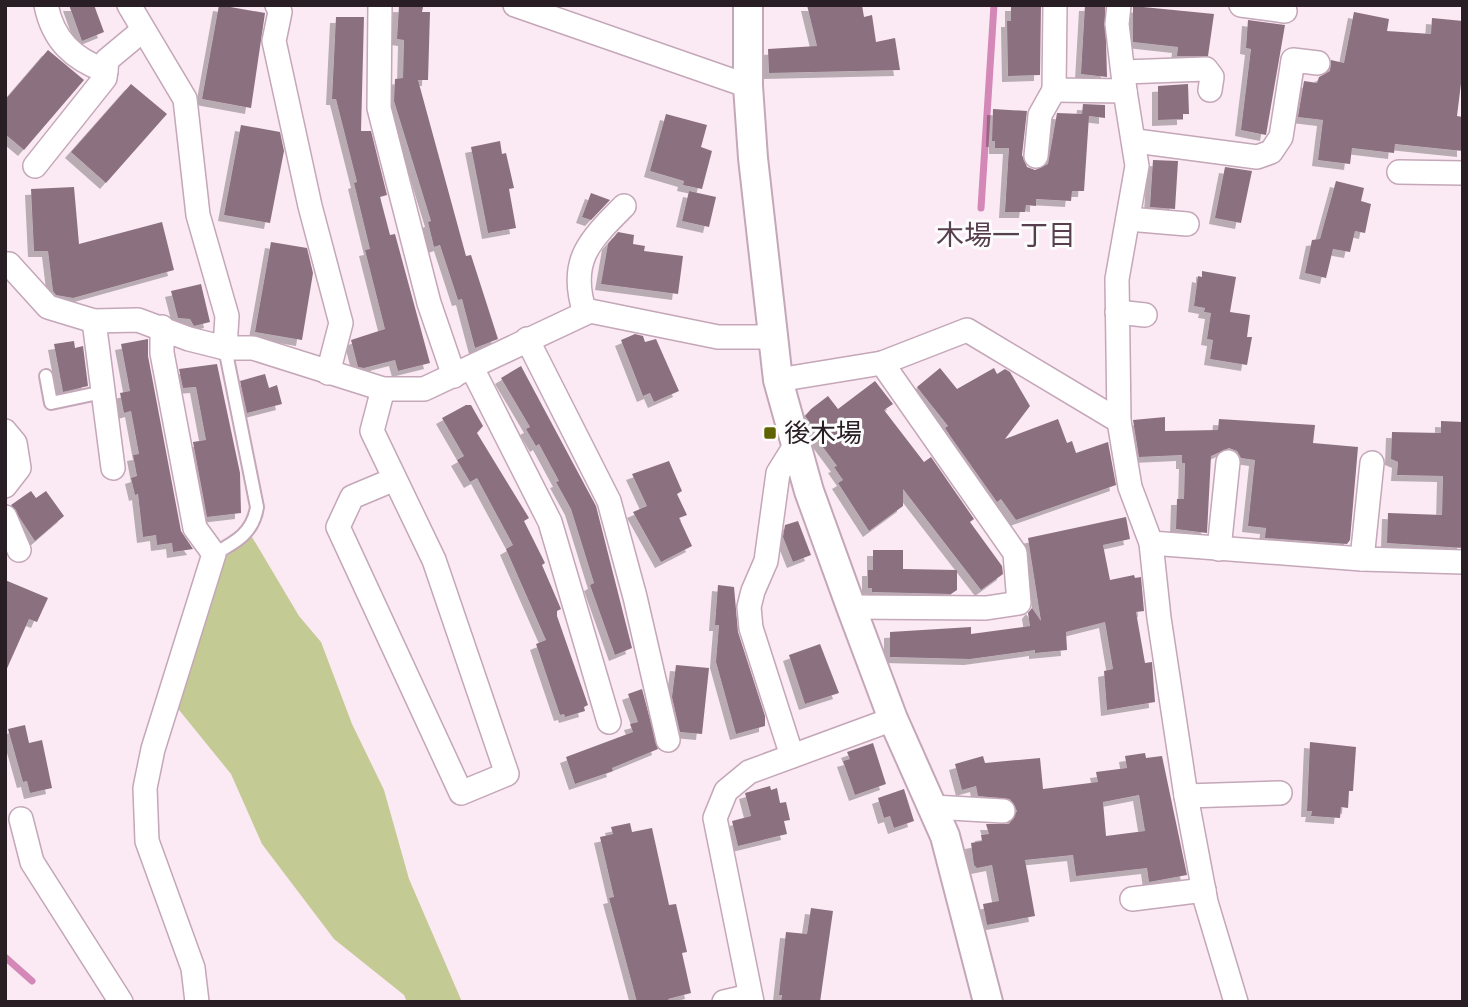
<svg xmlns="http://www.w3.org/2000/svg" width="1468" height="1007" font-family="'Space Grotesk','Noto Sans JP',sans-serif">
<style>
.green{fill:#c4ca94}
.lines{fill:none;stroke-linecap:round;stroke-linejoin:round}
.stream{stroke:#d488b7;stroke-width:7}
.building{fill:#8b7180;fill-rule:evenodd;filter:url(#shadow)}
.service-casing{stroke:#c4a7b8;stroke-width:16}
.minor-casing{stroke:#c4a7b8;stroke-width:26}
.tertiary-casing{stroke:#c4a7b8;stroke-width:32}
.service{stroke:#fff;stroke-width:12}
.minor{stroke:#fff;stroke-width:23}
.tertiary{stroke:#fff;stroke-width:28}
.poi-dot{fill:#5f6400;stroke:#fcfcfc;stroke-width:2.5}
.labels{text-anchor:middle;stroke-width:6;stroke-linejoin:round;paint-order:stroke}
.poi-label{font-size:26px;fill:#281e24;stroke:#fcfcfc;text-anchor:start}
.neighbourhood-label{font-size:28px;fill:#573f4d;stroke:#fcfcfc}
</style>
<defs>
<filter id="shadow"><feDropShadow dx="-6" dy="6" stdDeviation="0" flood-color="#0004"/></filter>
</defs>
<rect width="100%" height="100%" fill="#fbe9f3"/>
<path class="green" d="M252,537L299,616L321,642L352,724L384,790L409,879L462,1002H407L404,995L334,939L262,844L231,774L175,705L208,570Z"/>
<g class="lines">
<g class="stream">
<path d="M981,208L994,5"/>
<path d="M5,957L32,981"/>
</g>
</g>
<g class="building">
<path d="M69,5H94L104,32L82,41Z"/>
<path d="M219,5L265,13L251,108L202,99Z"/>
<path d="M807,5H862L864,17L872,15L876,42L895,38L900,70L769,73L768,49L817,46Z"/>
<path d="M1011,5H1041L1040,75L1008,76L1007,21H1011Z"/>
<path d="M1085,5H1105L1107,77L1081,74Z"/>
<path d="M399,6L423,7L422,12H430L428,80H418L466,256L471,255L498,339L475,348L462,299L458,300L440,245L434,247L428,222L431,221L394,101L395,79L403,78L404,40L397,39Z"/>
<path d="M1133,6L1214,14L1208,56H1177L1178,47L1133,42Z"/>
<path d="M1354,12L1389,19L1387,31L1431,34L1432,18L1463,21V67L1457,116L1463,117V151L1395,144L1394,153L1352,148L1350,164L1318,160L1323,120L1298,117L1304,81L1317,83L1319,77L1330,71L1331,60L1344,63Z"/>
<path d="M336,17H364L361,131H371L387,195L380,197L390,235L395,234L430,363L398,371L395,360L364,368L358,367L351,340L385,329L365,250L370,249L354,183L357,182L336,99H332Z"/>
<path d="M1248,20L1285,25L1266,135L1241,130L1251,49L1246,48Z"/>
<path d="M48,50L84,80L24,150L5,134V100Z"/>
<path d="M131,84L167,114L106,183L71,152Z"/>
<path d="M1188,84L1189,114H1183V119L1158,120V86Z"/>
<path d="M1083,104L1105,105V118L1089,116L1084,191H1072L1071,201L1036,199V206L1026,205L1025,212H1005L1009,148H995V141H992L993,109L1027,111L1022,155L1027,167L1035,170L1048,164L1057,113L1082,114Z"/>
<path d="M666,114L707,125L701,147L712,151L702,189L683,185L684,181L650,171Z"/>
<path d="M241,125L280,132L284,151L270,223L224,215Z"/>
<path d="M500,141L502,154L506,153L514,188L509,189L516,228L488,233L471,147Z"/>
<path d="M1153,160L1178,161L1175,209L1150,207Z"/>
<path d="M1225,167L1252,171L1241,223L1215,218Z"/>
<path d="M1336,181L1364,188L1361,201L1371,204L1365,233L1355,231L1350,252L1333,249L1326,278L1305,273L1312,240L1320,239Z"/>
<path d="M74,187L79,244L162,222L174,270L73,298L56,295L53,291L48,251H34L31,189Z"/>
<path d="M689,191L716,197L709,227L682,221Z"/>
<path d="M591,193L610,200L591,220L582,217Z"/>
<path d="M618,232L634,235L633,244L645,246L644,251L683,256L678,294L601,284L608,244Z"/>
<path d="M271,242L307,248L313,273L302,340L255,332Z"/>
<path d="M1202,271L1236,277L1230,312L1250,315L1247,337H1252L1247,365L1210,359L1213,340L1207,339L1211,313L1204,312L1205,308L1194,306L1198,276L1202,277Z"/>
<path d="M201,284L210,322L194,326L190,319L178,318L171,291Z"/>
<path d="M635,334L643,336L645,342L656,339L679,391L654,402L650,393L643,396L621,340Z"/>
<path d="M148,339V356L181,531L193,549L173,552L172,543L157,545L156,535L143,537L138,494L135,495L131,478L137,476L133,455L139,454L131,411L124,413L120,393L130,391L121,344Z"/>
<path d="M74,341L75,348L83,346L88,386L63,392L54,344Z"/>
<path d="M217,364L240,473L241,513L207,517L193,442L206,440L196,387L183,388L179,369Z"/>
<path d="M521,366L596,506L632,648L615,655L590,585L594,583L571,509L556,482L559,481L539,444L536,446L526,429L530,427L501,378Z"/>
<path d="M940,368L957,389L994,368L997,374L1005,369L1010,372L1030,406L1005,439L1058,419L1067,443L1072,441L1076,453L1108,442L1116,485L1016,520L1001,499L997,502L953,440L945,428L948,426L917,387Z"/>
<path d="M265,374L269,388L277,385L282,404L247,413L240,381Z"/>
<path d="M875,381L893,404L884,410L924,462L931,457L974,519L970,522L1002,566L1003,574L981,590L903,489V506L869,531L838,483L843,480L834,467L837,466L814,435L817,432L805,416L811,409L828,396L838,409Z"/>
<path d="M466,405H471L483,426L477,433L529,518L524,521L545,563L542,565L561,609L557,611V616L588,705L584,707L585,711L565,717L564,714L560,715L536,644L546,640L506,549L513,545L477,478L470,482L457,460L464,456L442,418Z"/>
<path d="M1165,417V431L1218,430L1219,419L1315,425L1313,443L1358,447L1350,540L1347,544L1265,538L1266,528L1248,526L1255,460L1241,458L1237,451L1229,448L1211,456L1207,533L1176,529L1177,499H1184L1185,463H1182V455L1139,457L1133,420Z"/>
<path d="M1441,421L1463,422V548L1387,543L1388,513L1442,515L1443,476L1397,475L1398,462L1391,459L1392,432L1441,433Z"/>
<path d="M669,461L682,491L677,494L687,515L679,518L692,546L661,562L633,512L647,506L632,474Z"/>
<path d="M31,491L36,498L46,491L64,516L35,541L11,505Z"/>
<path d="M1126,517L1130,539L1103,545L1110,580L1134,575L1135,578L1141,577L1144,611L1136,612L1145,663L1152,662L1155,702L1107,710L1104,671L1113,669L1105,622L1066,632L1067,650L1035,653V650L970,659L890,657V632L971,627V634L1030,626L1028,613L1032,608L1041,621L1028,538Z"/>
<path d="M798,521L811,555L793,562L783,537L785,525Z"/>
<path d="M873,550H903V569L957,570V590L951,594L872,592V588H868V570H873Z"/>
<path d="M5,580L48,598L37,622L29,619L5,673Z"/>
<path d="M718,585L734,587L738,632L765,716V726L736,734L716,662L719,625H715Z"/>
<path d="M820,644L839,693L805,704L789,655Z"/>
<path d="M676,665L709,668L702,734L680,732L672,697Z"/>
<path d="M642,689L658,749L612,768L613,771L575,784L566,757L633,732L630,724L638,722L628,694Z"/>
<path d="M25,725L29,743L42,740L52,788L30,793L27,781L23,782L8,729Z"/>
<path d="M1310,742L1356,747L1353,791H1349L1348,808L1341,807L1340,818L1311,816L1312,811H1307Z"/>
<path d="M873,743L886,784L855,795L843,761L850,759L847,752Z"/>
<path d="M1145,753L1146,758L1162,756L1187,875L1149,882L1147,868L1076,876L1073,855L1025,860L1035,916L987,925L983,904L999,901L992,865L977,868L974,865L971,843L982,841L981,835L989,834L986,824H1009L1017,811L1010,799L978,796L976,786L962,790L955,764L983,756L985,763L1040,758L1043,789L1098,782L1096,772L1127,768L1125,756ZM1139,795L1145,831L1106,836L1103,802Z"/>
<path d="M770,786L771,790L777,788L780,803L786,802L790,820L784,821L787,834L738,846L732,821L751,816L745,793Z"/>
<path d="M904,789L914,821L894,828L890,816L884,818L878,798Z"/>
<path d="M630,823L632,832L652,828L669,905L676,904L687,952L682,953L691,993L668,999L670,1002H637L609,898L614,897L600,837L613,834L611,827Z"/>
<path d="M811,908L833,911L820,1002H781L782,995H779L786,932L807,934Z"/>
</g>
<g class="lines">
<g class="service-casing">
<g id="service">
<path d="M46,376L51,403L103,392"/>
<path d="M214,554C236,542 253,533 257,507L225,348"/>
</g>
</g>
<g class="minor-casing">
<g id="minor">
<path d="M46,5C53,40 73,59 106,71"/>
<path d="M129,5L185,99L198,215L227,316L225,348"/>
<path d="M277,5L280,12L274,41L310,206L341,323L328,373"/>
<path d="M380,5L379,108L429,303L454,376"/>
<path d="M515,5L748,86"/>
<path d="M1055,5L1054,90L1125,91"/>
<path d="M1119,5L1117,24L1125,91L1137,166L1117,279L1119,421L1130,487L1151,543L1159,618L1186,796L1206,902L1236,1002"/>
<path d="M1241,5L1285,11"/>
<path d="M1124,72L1206,69L1212,77L1210,90"/>
<path d="M1136,141L1257,157L1271,152L1281,137L1293,60L1318,63"/>
<path d="M1036,156L1040,115L1054,90"/>
<path d="M35,166L105,78L107,60L143,30"/>
<path d="M1399,172L1463,173"/>
<path d="M1128,219L1187,224"/>
<path d="M5,264H9L48,307L94,321L138,320L189,339L225,348H253L383,389H424L590,311L718,337H771"/>
<path d="M1117,312L1145,315"/>
<path d="M585,313C568,261 589,241 624,206"/>
<path d="M94,321L113,468"/>
<path d="M162,327V353L195,528L214,554L153,749L145,788L147,841L193,968L197,1002"/>
<path d="M527,339L609,501L635,597L668,740"/>
<path d="M472,368L550,522L609,722"/>
<path d="M778,380L882,363L967,330L1119,421"/>
<path d="M383,389L372,431L434,560L507,774L461,793L338,527L352,497L395,479"/>
<path d="M5,431L15,443L19,468L5,486"/>
<path d="M5,517L19,550"/>
<path d="M1151,543L1362,559L1463,562"/>
<path d="M1219,549L1228,462"/>
<path d="M1362,559L1372,463"/>
<path d="M851,607L986,608L1019,603L1015,553L882,363"/>
<path d="M792,756L751,628L749,607L753,591L766,561L778,473L796,444"/>
<path d="M1186,796L1280,793"/>
<path d="M933,807L1003,811"/>
<path d="M21,819L32,862L121,1002"/>
<path d="M1132,899L1204,890"/>
<path d="M724,1002L750,996"/>
<path d="M752,1002L715,818L726,791L749,772L893,719"/>
</g>
</g>
<g class="tertiary-casing">
<path id="tertiary" d="M748,5V86L753,158L778,380L809,491L851,607L893,719L945,836L988,1002"/>
</g>
<use href="#service" class="service"/>
<use href="#minor" class="minor"/>
<use href="#tertiary" class="tertiary"/>
</g>
<rect class="poi-dot" x="763" y="426" width="14" height="14" rx="3.5"/>
<g class="labels">
<g class="poi-label">
<text x="784" y="442">後木場</text>
</g>
<g class="neighbourhood-label">
<text x="1006" y="245">木場一丁目</text>
</g>
</g>
<rect width="1468" height="1007" fill="none" stroke="#281e24" stroke-width="14"/>
</svg>
